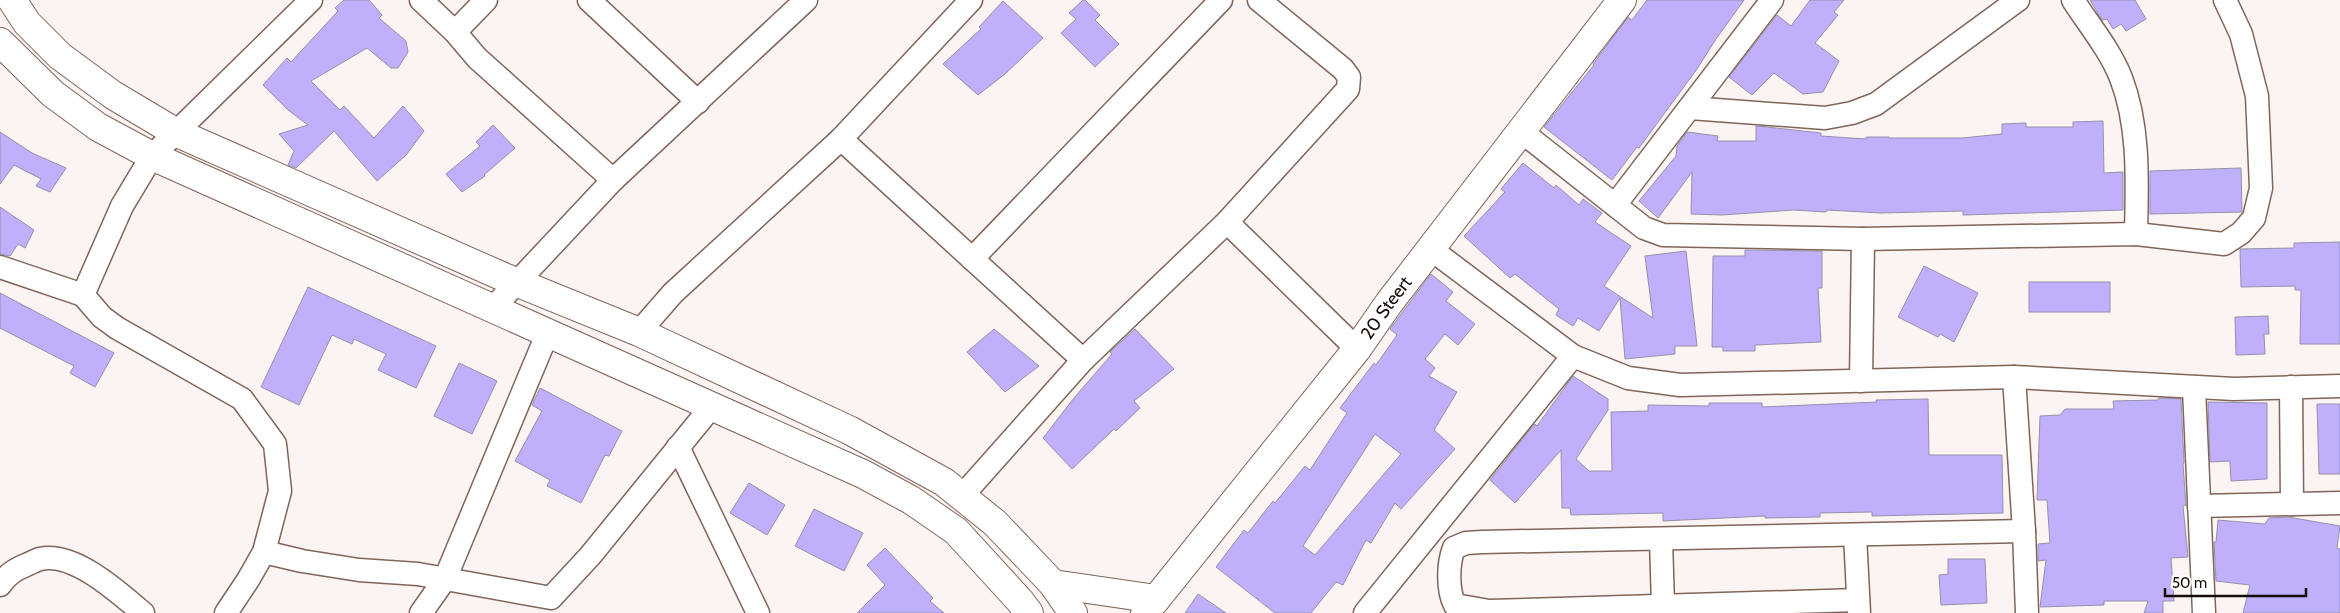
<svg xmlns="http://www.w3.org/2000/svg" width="2340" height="613" font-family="Cabin,sans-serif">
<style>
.building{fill:#c0b0fb;stroke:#9590ab;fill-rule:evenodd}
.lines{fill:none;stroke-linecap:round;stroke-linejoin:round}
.street-casing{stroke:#816559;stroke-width:25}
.secondary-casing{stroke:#816559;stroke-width:30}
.street{stroke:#fff;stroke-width:22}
.secondary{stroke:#fff;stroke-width:28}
.labels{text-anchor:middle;stroke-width:4.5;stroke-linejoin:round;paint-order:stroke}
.street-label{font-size:18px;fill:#170d08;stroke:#fff}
</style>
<rect width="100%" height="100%" fill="#fbf4f2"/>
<g class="building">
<path d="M344,0H369L382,15L379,18L406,41L408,52L398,68H391L367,48L311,81L340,110L344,106L374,138L403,106L424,131L406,155L377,181L334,131L296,168L288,165L294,151L279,134L308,125L288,110L263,85L287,58L291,62L338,11L335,8Z"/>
<path d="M1083,0H1085L1100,15L1095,20L1119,44L1095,67L1061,33L1076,19L1069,13Z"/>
<path d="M1647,0H1744L1716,39L1697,69L1639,148L1637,147L1612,180L1544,127L1594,65L1593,64L1628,17L1632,20Z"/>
<path d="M1810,0H1844L1834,12L1838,15L1815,43L1839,61L1823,92L1803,94L1774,73L1752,95L1729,77L1777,15L1791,26Z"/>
<path d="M2090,0H2135L2146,19L2126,31L2121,24L2113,29L2107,19L2102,20Z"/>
<path d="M1003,1L1043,38L1005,74L978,95L943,64L981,29L979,27Z"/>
<path d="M2103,121L2104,173L2123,172V210L1963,215V211L1881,213L1827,210L1826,212L1794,210L1722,215L1691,214L1692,172L1658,218L1639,201L1676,156L1677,146L1687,132L1718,136L1717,141H1756V126H1758L1821,133V136L1866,139V137H1889V138H1962L2002,134V124L2026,123V127H2073V122Z"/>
<path d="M493,125L515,148L484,175L485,176L462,192L446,174L480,146L476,142Z"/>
<path d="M0,132L32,153L66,168L50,192L36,186L41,179L14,165L0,184Z"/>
<path d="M1523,163L1554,188L1556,185L1579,205L1583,199L1602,213L1595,222L1631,246L1604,286L1653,318L1645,256L1686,251L1697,346H1675V354L1625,359L1620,298L1599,331L1578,318L1573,326L1556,315L1559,309L1515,274L1510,278L1464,236L1505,192L1501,189Z"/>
<path d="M2241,168L2242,212L2150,214V171Z"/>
<path d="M0,207L34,230L25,248L18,244L10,256L0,254Z"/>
<path d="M2340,242V344H2300L2301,290H2295V286L2241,287L2240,249L2294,248V243Z"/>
<path d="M1745,250L1822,251V288H1818L1821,342L1755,345V351H1723V347H1712L1713,256H1745Z"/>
<path d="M1924,266L1978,293L1954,342L1940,334L1938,337L1898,317Z"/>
<path d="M1431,274L1453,292L1446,301L1475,324L1458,345L1445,334L1425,359L1435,368L1429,376L1457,392L1434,430L1455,449L1401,509L1395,503L1371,543L1366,540L1343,585L1336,582L1311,613H1275L1216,567L1244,530L1248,533L1273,501L1275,503L1305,466L1310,470L1347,413L1340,408L1374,363L1376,365L1397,335L1390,329ZM1375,434L1401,454L1315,555L1303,546Z"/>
<rect x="2029" y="282" width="81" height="30"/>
<path d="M308,287L436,346L416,388L378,370L386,354L354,339L352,344L332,335L299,405L261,387Z"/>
<path d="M0,293L114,353L95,387L70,373L74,366L0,328Z"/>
<path d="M2268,316L2269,334H2264L2265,354L2236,355L2235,317Z"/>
<path d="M994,329L1039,366L1005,392L967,352Z"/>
<path d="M1135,329L1174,369L1134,401L1140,408L1116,431L1114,429L1072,469L1043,438L1074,398L1112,354L1110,352Z"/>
<path d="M459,363L497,381L472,434L434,416Z"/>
<path d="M1573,376L1608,399V410L1576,459L1589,471H1612L1611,412L1648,411V405L1709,406V403H1762V407L1877,402L1876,400L1928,399L1929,455H2002L2003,513L1872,516V512L1820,513V517L1765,518V516L1663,521V513L1571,515L1570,508H1562L1561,450L1515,503L1490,480L1529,431L1535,424L1537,426Z"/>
<path d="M540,388L622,431L609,456L605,455L581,503L547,486L550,480L515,461L542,411L532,405Z"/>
<path d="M2159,398L2181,399L2184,463L2183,464L2186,505L2183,506L2188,557L2171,558L2174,601H2163V613H2144L2148,601H2104V605L2040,607L2046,560L2038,561V544L2050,543L2047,500H2037L2040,416L2060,415L2065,409H2114L2113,401L2158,400Z"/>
<path d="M2208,402L2267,403V479L2231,481L2230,461L2210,462Z"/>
<path d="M2317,404H2340V474H2319Z"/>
<path d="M749,483L785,505L767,535L730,513Z"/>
<path d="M814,509L863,533L844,571L795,546Z"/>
<path d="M2288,517L2340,526L2337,548L2340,549V613H2243L2250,585L2216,581L2214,542H2216L2218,520L2265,524L2269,518Z"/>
<path d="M885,548L933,598L930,601L944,613H857L885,585L867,565Z"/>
<path d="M1948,559H1985L1987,603L1941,605L1939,575L1948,574Z"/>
<path d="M1198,594L1226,613H1185Z"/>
</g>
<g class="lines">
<g class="street-casing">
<g id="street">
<path d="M421,0L455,32"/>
<path d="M486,0L455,32L477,58L613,180L806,0"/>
<path d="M589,0L698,102"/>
<path d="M2073,0C2089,25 2110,50 2121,78C2140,127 2137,183 2136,234"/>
<path d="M1690,108L1825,118L1852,113L1876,104L2018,0"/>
<path d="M1522,132L1644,228L1663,235L1863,239L2136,234L2224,244L2241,233L2254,218L2261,188L2257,96L2241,34L2225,0"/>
<path d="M841,139L1083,360L1227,222L1348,89L1349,77L1343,69L1259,0"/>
<path d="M1615,205L1772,0"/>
<path d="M1227,222L1357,349"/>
<path d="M1432,250L1573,356L1628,378L1680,385L2014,377L2234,389L2340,386"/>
<path d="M972,259L1221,0"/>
<path d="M0,267L83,295"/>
<path d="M493,308L613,180"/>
<path d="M639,332L673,293L841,139L971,0"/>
<path d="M2014,377L2024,531L2027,613"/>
<path d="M1861,381L1863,239"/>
<path d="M2291,387L2292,504"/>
<path d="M2194,388L2204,613"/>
<path d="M678,447L758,613"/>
<path d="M962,496L1083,360"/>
<path d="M2199,506L2340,503"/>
<path d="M1855,535L1859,613"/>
<path d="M1661,539L1663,606"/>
<path d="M264,552L302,561L359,570L418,574L551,598L590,556L712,406"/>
<path d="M0,585C7,575 14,570 26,565C31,563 36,560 40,559C74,551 119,593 143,613"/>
<path d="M1858,600L1489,611L1455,605C1447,590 1448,563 1454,548L1466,543L1482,542L2024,531"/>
<path d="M226,613L248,580L264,552L280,491L275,444L242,399L117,328L102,317L83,295L122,206L152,156L311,0"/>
<path d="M421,613L445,579L548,332"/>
<path d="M1365,613L1573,356"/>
</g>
</g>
<g class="secondary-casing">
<g id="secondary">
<path d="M12,0L27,23L60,56L113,95L175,132L506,278L639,332L849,430L944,482L995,523L1053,584L1073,613"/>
<path d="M0,42L53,94L98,127L152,156L863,474L911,500L956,531L1020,601L1029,613"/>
<path d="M1053,584L1156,599"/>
<path id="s1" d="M1145,613L1357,349L1389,303L1622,0"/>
</g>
</g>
<use href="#street" class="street"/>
<use href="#secondary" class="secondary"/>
</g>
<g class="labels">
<g class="street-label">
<text dy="6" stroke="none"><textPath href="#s1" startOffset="389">20 Steert</textPath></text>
</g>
</g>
<path d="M2165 588v8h141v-8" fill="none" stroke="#170d08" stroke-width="2.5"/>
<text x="2172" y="588" font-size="15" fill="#170d08" stroke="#ffffff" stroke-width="4" paint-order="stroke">50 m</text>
</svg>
